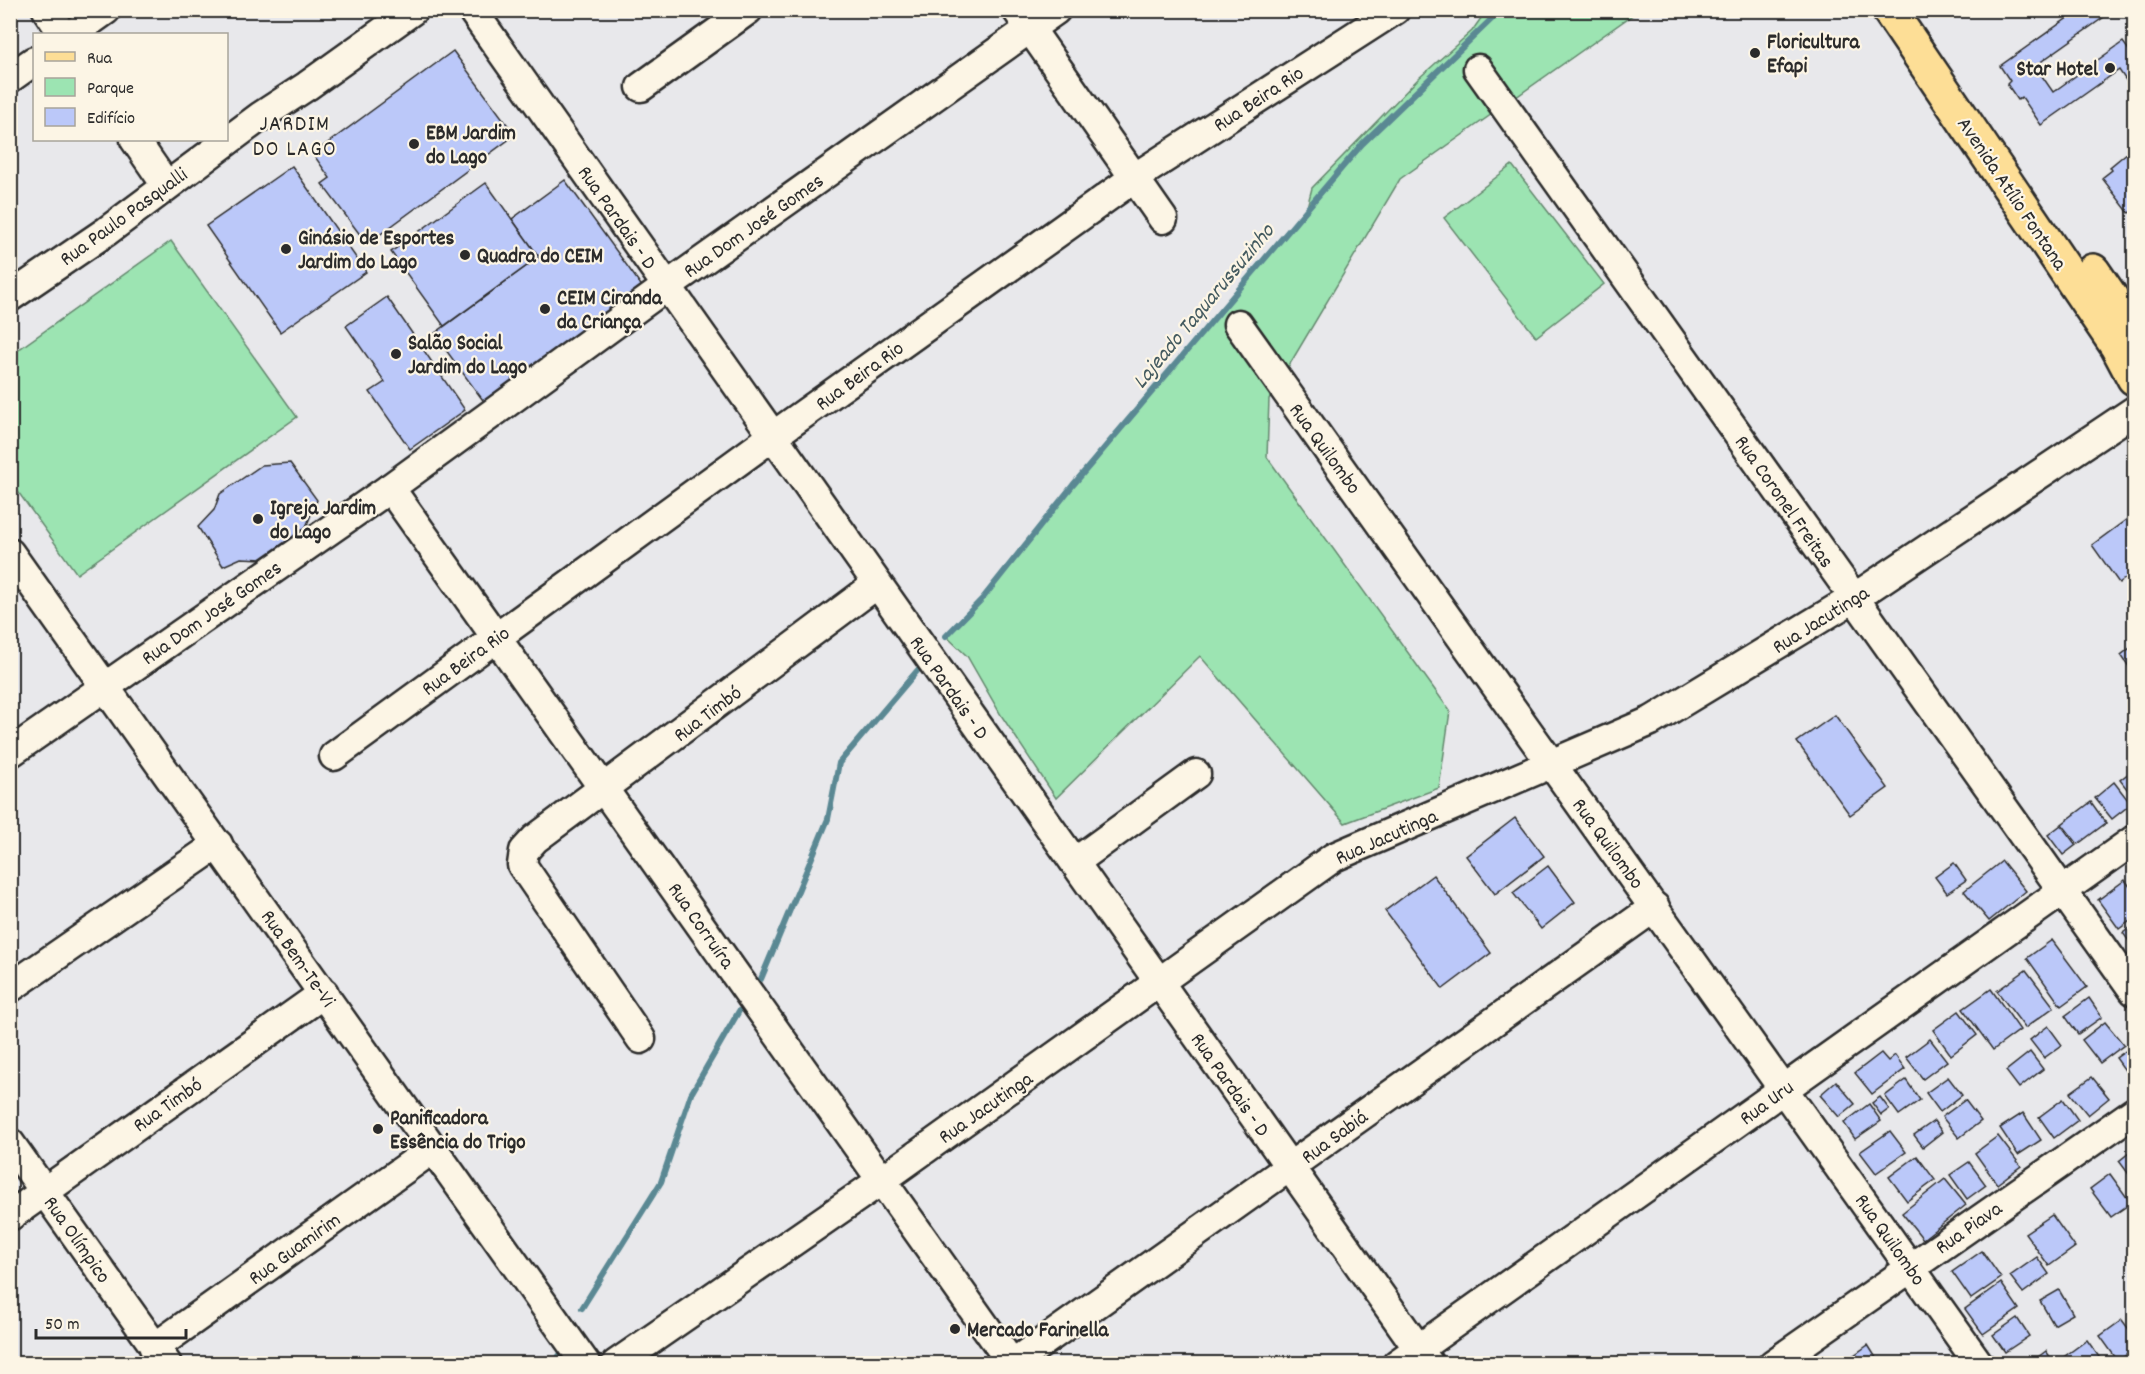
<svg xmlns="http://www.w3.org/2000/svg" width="2145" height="1374" font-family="Dekko,sans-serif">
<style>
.green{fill:#9ce4b2;stroke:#64886e;stroke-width:1.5}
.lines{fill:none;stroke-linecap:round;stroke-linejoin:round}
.stream{stroke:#5a8893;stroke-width:6}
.building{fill:#bbc8f9;stroke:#2b2b2b;stroke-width:1.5}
.minor-casing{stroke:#2b2b2b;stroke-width:33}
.major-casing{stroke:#2b2b2b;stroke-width:38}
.minor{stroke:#fcf5e5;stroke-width:28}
.major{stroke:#fdde96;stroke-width:33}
.poi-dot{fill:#2b2b2b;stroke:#fcf5e5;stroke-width:2}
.labels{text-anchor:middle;stroke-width:4.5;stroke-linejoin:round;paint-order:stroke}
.poi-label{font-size:21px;font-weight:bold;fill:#2b2b2b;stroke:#fcf5e5;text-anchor:start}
.street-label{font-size:21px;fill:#2b2b2b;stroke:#fcf5e5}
.neighbourhood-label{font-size:22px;letter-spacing:1.5px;fill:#2b2b2b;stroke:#fcf5e5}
.water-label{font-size:22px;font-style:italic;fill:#435a5f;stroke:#fcf5e5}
</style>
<rect width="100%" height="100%" fill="#e8e8eb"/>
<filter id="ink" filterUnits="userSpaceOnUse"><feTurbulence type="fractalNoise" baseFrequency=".0167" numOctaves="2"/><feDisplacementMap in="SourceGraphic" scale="12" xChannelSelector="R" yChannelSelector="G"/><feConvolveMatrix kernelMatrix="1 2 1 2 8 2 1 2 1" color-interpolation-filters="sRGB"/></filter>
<g filter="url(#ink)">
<g class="green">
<path d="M1486,11H1638L1400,179L1269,399L1267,457L1450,711L1439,788L1345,823L1200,656L1056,798L1001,715L967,656L946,636L983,598L1073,485L1306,211L1312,188L1419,78L1472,31Z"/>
<path d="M1512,165L1604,284L1536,337L1444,218Z"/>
<path d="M171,241L297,417L77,574L11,482V355Z"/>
</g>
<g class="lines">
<g class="stream">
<path d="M946,636L983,598L1073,485L1362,144L1501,10"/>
<path d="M761,979L828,819L839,763L917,671"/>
<path d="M582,1308L661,1182L691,1094L739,1011"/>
<path d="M555,1364L559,1356"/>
</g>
</g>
<g class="building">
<path d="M2079,10H2114L2035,66L2053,92L2123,42L2134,57V92L2119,70L2041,125L2022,97L2018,100L2007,84L2010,81L2000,66Z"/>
<path d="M453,51L515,135L367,244L322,184L330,178L313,154Z"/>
<path d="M2134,147V209L2129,213L2102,178L2112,170L2110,167Z"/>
<path d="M292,166L366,272L280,332L206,226Z"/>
<path d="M565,180L646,292L488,407L434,334L539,257L512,219Z"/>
<path d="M486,183L539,257L444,326L391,252Z"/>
<path d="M387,297L465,410L410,449L370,392L385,382L346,326Z"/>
<path d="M290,463L317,500L306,527L263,559L241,558L223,566L198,527L214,510L220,494L262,465Z"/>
<path d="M2134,514V572L2119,583L2092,545Z"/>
<path d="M2134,645V674L2121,655Z"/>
<path d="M1835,715L1888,788L1850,815L1797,742Z"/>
<path d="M2134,769V798L2120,780Z"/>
<path d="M2114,782L2131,804L2112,819L2095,798Z"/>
<path d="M2091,802L2106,823L2078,844L2062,824Z"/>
<path d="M1515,818L1544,856L1495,894L1466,856Z"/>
<path d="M2061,825L2076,845L2063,855L2048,835Z"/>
<path d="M2002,861L2026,891L1989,921L1964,891Z"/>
<path d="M1954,863L1966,880L1947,893L1935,877Z"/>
<path d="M1548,866L1575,902L1541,929L1513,893Z"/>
<path d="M1433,875L1491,953L1443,989L1385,911Z"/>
<path d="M2125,880L2134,892V918L2119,929L2098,900Z"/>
<path d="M2134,925V948L2123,933Z"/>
<path d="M2052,940L2087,987L2061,1006L2027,958Z"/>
<path d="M2026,970L2054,1007L2025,1028L1997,991Z"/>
<path d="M1991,989L2020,1030L1993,1050L1963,1009Z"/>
<path d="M2089,998L2102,1017L2078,1034L2065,1016Z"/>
<path d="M1959,1011L1977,1035L1951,1055L1933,1030Z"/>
<path d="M2105,1022L2124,1045L2100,1063L2082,1040Z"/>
<path d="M2048,1026L2062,1045L2044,1058L2030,1040Z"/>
<path d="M1930,1039L1947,1061L1923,1079L1906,1057Z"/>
<path d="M2134,1045V1072L2129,1076L2116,1058Z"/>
<path d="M2030,1052L2043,1069L2019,1088L2006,1071Z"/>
<path d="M1881,1053L1888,1061L1895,1055L1905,1069L1872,1094L1855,1073Z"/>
<path d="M1948,1077L1962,1095L1940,1112L1926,1093Z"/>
<path d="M2092,1077L2109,1098L2088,1115L2070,1093Z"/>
<path d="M1906,1080L1920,1100L1899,1115L1885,1096Z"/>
<path d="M1836,1081L1855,1104L1839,1117L1820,1095Z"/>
<path d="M1880,1097L1889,1109L1881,1115L1872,1103Z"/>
<path d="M2063,1099L2078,1120L2054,1138L2039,1117Z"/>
<path d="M1965,1100L1981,1121L1959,1138L1942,1117Z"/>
<path d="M1869,1104L1881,1121L1855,1139L1844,1123Z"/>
<path d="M2023,1113L2041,1140L2018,1155L2000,1128Z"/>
<path d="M1934,1121L1942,1132L1923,1147L1914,1135Z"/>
<path d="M1890,1131L1906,1152L1876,1173L1860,1152Z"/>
<path d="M1998,1136L2021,1166L1997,1184L1975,1153Z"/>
<path d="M2134,1149V1181L2119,1161Z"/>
<path d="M1917,1156L1935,1180L1907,1201L1889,1177Z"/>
<path d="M1969,1162L1986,1185L1967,1199L1950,1175Z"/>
<path d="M2110,1174L2131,1203L2111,1217L2090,1189Z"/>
<path d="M1945,1179L1966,1205L1923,1239L1902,1213Z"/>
<path d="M2052,1215L2075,1247L2049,1266L2025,1233Z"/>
<path d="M1982,1251L2001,1278L1971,1299L1952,1272Z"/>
<path d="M2037,1257L2049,1274L2023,1293L2010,1276Z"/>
<path d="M2001,1283L2019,1309L1983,1334L1965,1309Z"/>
<path d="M2059,1290L2073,1314L2054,1325L2040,1301Z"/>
<path d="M2017,1318L2029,1336L2005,1352L1993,1335Z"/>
<path d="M2122,1320L2134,1336V1349L2118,1361L2100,1336Z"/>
<path d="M2087,1340L2104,1364H2064L2061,1359Z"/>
<path d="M1868,1345L1880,1364H1854L1850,1358Z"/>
<path d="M2046,1351L2055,1364H2029Z"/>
</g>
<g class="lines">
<g class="minor-casing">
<g id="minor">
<path d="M47,10L63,34"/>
<path d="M472,10L1429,1364"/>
<path d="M1017,10L1163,219"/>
<path d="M72,34L106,10"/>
<path d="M1478,69L2134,991"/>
<path d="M10,78L34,61"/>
<path d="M641,87L748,10"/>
<path d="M135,140L166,185"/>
<path d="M10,297L107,231L261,116L307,86L413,10"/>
<path d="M1238,324L1979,1364"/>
<path d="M390,488L1012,1364"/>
<path d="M10,553L586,1364"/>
<path d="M10,753L390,488L667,286L1056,10"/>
<path d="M334,756L773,436L1134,178L1395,10"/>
<path d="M1075,862L1196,774"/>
<path d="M10,988L218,844"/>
<path d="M641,1039L522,865L524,851L535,839L877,584"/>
<path d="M10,1143L167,1364"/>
<path d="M10,1216L324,993"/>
<path d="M154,1348L434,1148"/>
<path d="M616,1364L882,1180L1334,857L1651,721L1854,598L2134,411"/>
<path d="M1012,1364L1655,907"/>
<path d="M1397,1364L2134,840"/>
<path d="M1773,1364L2134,1112"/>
</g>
</g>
<g class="major-casing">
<g id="major">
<path d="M1889,10L2117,346L2134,378"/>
<path d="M2093,271L2117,306L2134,322"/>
</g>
</g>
<use href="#minor" class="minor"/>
<use href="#major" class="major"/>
</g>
</g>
<g class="poi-dot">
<circle cx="1755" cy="53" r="6"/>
<circle cx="2110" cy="68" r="6"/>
<circle cx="414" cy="144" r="6"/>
<circle cx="286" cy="249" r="6"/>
<circle cx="465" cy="255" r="6"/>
<circle cx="545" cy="309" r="6"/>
<circle cx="396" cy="354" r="6"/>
<circle cx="258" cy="519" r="6"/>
<circle cx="378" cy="1129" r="6"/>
<circle cx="955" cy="1329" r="6"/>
</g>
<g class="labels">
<g class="poi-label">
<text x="1767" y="48">Floricultura<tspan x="1767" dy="24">Efapi</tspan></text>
<text x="2098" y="75" text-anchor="end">Star Hotel</text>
<text x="426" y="139">EBM Jardim<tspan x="426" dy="24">do Lago</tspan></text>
<text x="298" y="244">Ginásio de Esportes<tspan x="298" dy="24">Jardim do Lago</tspan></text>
<text x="477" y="262">Quadra do CEIM</text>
<text x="557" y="304">CEIM Ciranda<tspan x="557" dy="24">da Criança</tspan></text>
<text x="408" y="349">Salão Social<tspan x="408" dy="24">Jardim do Lago</tspan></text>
<text x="270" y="514">Igreja Jardim<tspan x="270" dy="24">do Lago</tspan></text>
<text x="390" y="1124">Panificadora<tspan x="390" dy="24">Essência do Trigo</tspan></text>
<text x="967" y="1336">Mercado Farinella</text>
</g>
<g class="street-label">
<text transform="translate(1258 98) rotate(-33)" y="7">Rua Beira Rio</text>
<text transform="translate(2013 193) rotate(56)" y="7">Avenida Atílio Fontana</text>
<text transform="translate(123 216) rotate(-36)" y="7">Rua Paulo Pasqualli</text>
<text transform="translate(618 217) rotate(55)" y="7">Rua Pardais - D</text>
<text transform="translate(753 225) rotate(-35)" y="7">Rua Dom José Gomes</text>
<text transform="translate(859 375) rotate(-36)" y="7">Rua Beira Rio</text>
<text transform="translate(1326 448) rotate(54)" y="7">Rua Quilombo</text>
<text transform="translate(1785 501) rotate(55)" y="7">Rua Coronel Freitas</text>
<text transform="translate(211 612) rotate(-35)" y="7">Rua Dom José Gomes</text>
<text transform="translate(1820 619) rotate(-32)" y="7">Rua Jacutinga</text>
<text transform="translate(465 660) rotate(-36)" y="7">Rua Beira Rio</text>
<text transform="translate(950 687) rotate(55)" y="7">Rua Pardais - D</text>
<text transform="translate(707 713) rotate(-37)" y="7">Rua Timbó</text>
<text transform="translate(1386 836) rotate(-24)" y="7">Rua Jacutinga</text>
<text transform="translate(1609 843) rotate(54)" y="7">Rua Quilombo</text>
<text transform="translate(702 925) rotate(55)" y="7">Rua Corruíra</text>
<text transform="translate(299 958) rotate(55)" y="7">Rua Bem-Te-Vi</text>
<text transform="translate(1231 1084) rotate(55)" y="7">Rua Pardais - D</text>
<text transform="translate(1766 1102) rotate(-36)" y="7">Rua Uru</text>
<text transform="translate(167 1104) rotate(-35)" y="7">Rua Timbó</text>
<text transform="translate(985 1107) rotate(-35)" y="7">Rua Jacutinga</text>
<text transform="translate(1334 1136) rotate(-36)" y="7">Rua Sabiá</text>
<text transform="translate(1968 1227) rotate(-35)" y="7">Rua Piava</text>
<text transform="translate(78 1239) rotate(55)" y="7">Rua Olímpico</text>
<text transform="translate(1891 1239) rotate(55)" y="7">Rua Quilombo</text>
<text transform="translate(294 1248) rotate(-36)" y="7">Rua Guamirim</text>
</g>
<g class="neighbourhood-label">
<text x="295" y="130">JARDIM<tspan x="295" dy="25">DO LAGO</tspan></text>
</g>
<g class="water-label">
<text transform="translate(1202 305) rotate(-50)" y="8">Lajeado Taquarussuzinho</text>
</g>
</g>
<rect width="2145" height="1374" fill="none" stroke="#fcf5e5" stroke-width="36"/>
<rect x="18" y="18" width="2109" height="1338" fill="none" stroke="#2b2b2b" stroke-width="2" filter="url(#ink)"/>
<rect x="33" y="33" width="195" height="108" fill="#fcf5e5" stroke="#a8a49b" stroke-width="1.5"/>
<rect x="45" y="52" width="30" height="9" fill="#fdde96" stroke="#a8a49b" stroke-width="1.5"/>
<text x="87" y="63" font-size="18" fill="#2b2b2b">Rua</text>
<rect x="45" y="78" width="30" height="18" fill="#9ce4b2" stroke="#a8a49b" stroke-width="1.5"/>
<text x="87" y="93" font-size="18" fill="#2b2b2b">Parque</text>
<rect x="45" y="108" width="30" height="18" fill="#bbc8f9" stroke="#a8a49b" stroke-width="1.5"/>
<text x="87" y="123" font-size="18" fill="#2b2b2b">Edifício</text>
<path d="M36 1329v9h150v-9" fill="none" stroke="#2b2b2b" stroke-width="3"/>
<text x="45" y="1329" font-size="18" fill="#2b2b2b" stroke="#fcf5e5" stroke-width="4.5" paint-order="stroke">50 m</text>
</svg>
